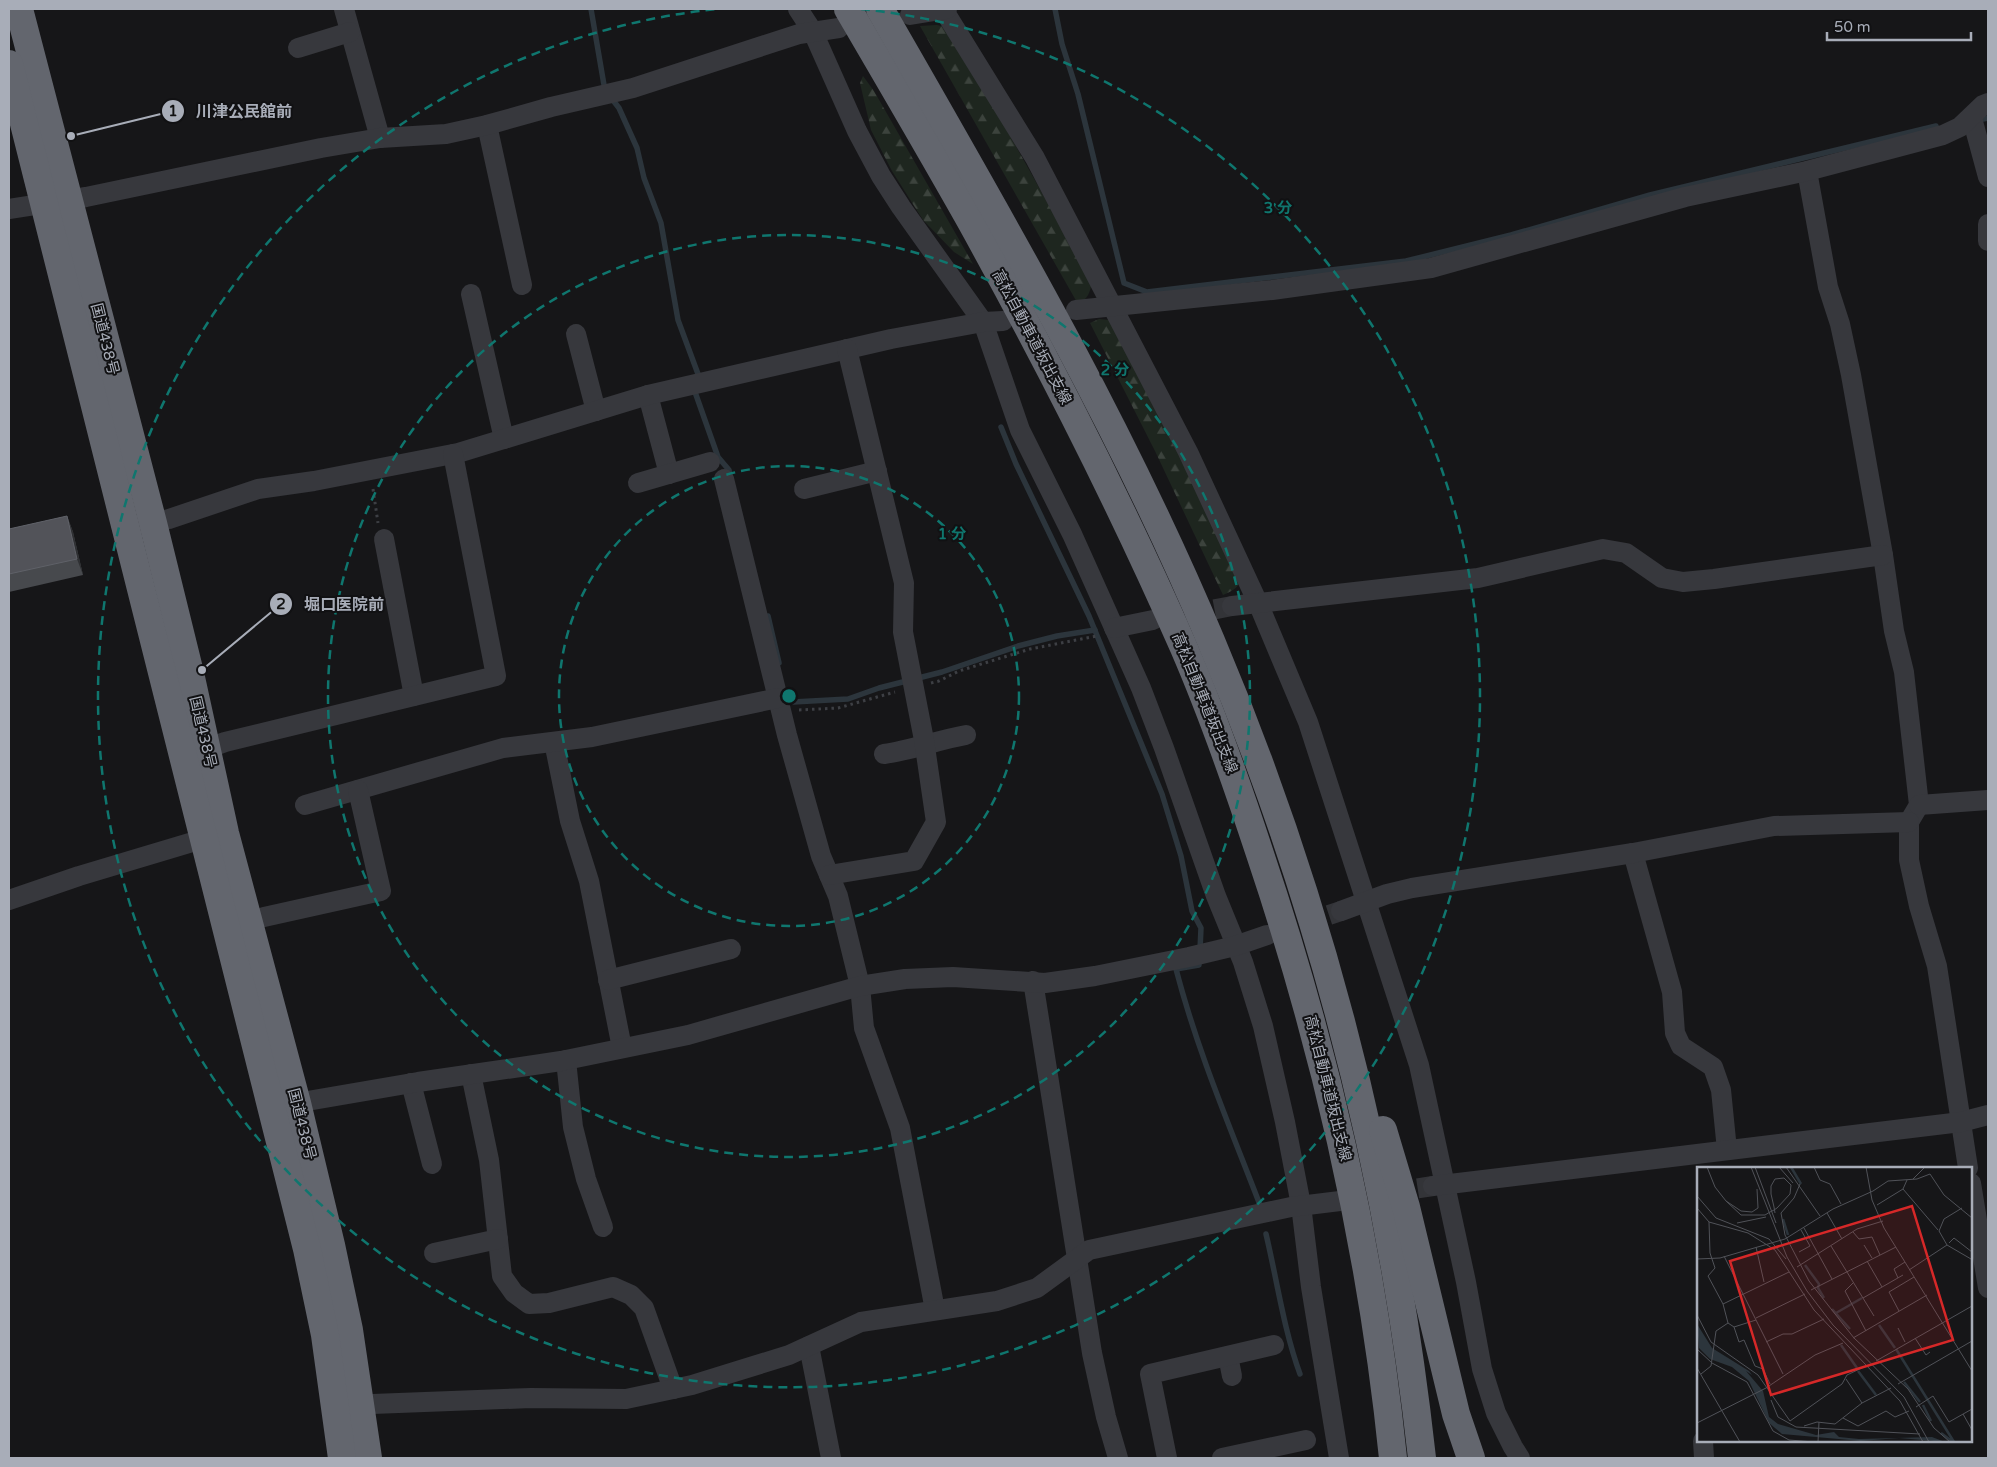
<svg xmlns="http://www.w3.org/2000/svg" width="1997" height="1467" font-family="'Varela Round','Noto Sans JP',sans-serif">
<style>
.forest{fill:url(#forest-firs)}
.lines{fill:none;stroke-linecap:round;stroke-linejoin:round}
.stream{stroke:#2c353c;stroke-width:5.5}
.minor-tunnel{stroke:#333438;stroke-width:20;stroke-dasharray:20 10;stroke-linecap:butt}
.path{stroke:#3d3f44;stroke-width:3;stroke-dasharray:2.5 4;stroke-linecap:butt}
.minor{stroke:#37383d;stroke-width:20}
.highway{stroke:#63666e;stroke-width:28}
.wall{fill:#47494d}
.shaded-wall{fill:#2f3033}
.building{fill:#525359;stroke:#5f6168}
.ring{fill:none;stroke:#0f766e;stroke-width:2.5;stroke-dasharray:9 6}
.labels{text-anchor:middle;stroke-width:4;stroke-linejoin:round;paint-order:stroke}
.street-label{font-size:15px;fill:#a8adb8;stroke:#111113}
.inset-river{fill:none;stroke:#2c353c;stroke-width:2.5}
.inset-road{fill:none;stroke:#505258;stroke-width:1}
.view{fill:#d62828;fill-opacity:0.15;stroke:#d62828;stroke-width:2.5}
.inset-edge{fill:none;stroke:#a8adb8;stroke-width:2.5}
.centre{fill:#0f766e;stroke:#111113;stroke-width:2.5}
.ring-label{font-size:15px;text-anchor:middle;font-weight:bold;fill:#0f766e;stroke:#111113;stroke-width:4;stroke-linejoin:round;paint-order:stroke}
.leader{fill:none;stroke:#a8adb8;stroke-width:2}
.callout-dot{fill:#a8adb8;stroke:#111113;stroke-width:2}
.mark-label{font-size:15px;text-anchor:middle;font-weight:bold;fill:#111}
.callout-label{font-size:16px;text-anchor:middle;font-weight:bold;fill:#a8adb8;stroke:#111113;stroke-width:4;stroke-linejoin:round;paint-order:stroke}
</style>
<defs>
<pattern id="forest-firs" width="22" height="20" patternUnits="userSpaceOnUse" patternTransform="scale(1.25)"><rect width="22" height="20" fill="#1e261f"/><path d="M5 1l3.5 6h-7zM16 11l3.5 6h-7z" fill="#3c433d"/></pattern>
</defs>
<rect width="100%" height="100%" fill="#161618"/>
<g class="forest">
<path d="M937,25L945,27L954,36L1092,282C1090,292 1088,299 1078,304L920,26Z"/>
<path d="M863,76L874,91L973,264L954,252L923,220L892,171L871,130L860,83Z"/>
<path d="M1099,319L1109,320L1116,324L1242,579C1237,589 1232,591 1223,595L1155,451L1090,323Z"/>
</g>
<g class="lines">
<g class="stream">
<path d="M591,9L604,85"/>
<path d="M1055,9L1062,44L1078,94L1124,283L1147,292L1406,261L1511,235L1650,195L1936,126"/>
<path d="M612,99L619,108L637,148L644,178L661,223L678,320L698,374"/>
<path d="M1983,119L1988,118"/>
<path d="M695,392L718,457L729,470L730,477"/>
<path d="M1001,427L1016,464L1089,616L1162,794L1181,856L1192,911L1201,928L1200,950"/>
<path d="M768,616L779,663"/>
<path d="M785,691L793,702L848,699L879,688L942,672L1018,646L1057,636L1095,630"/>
<path d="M1199,959V965L1176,969C1197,1050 1230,1127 1260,1205"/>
<path d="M1266,1234C1277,1280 1284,1331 1300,1374"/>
</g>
<g class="minor-tunnel">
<path d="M1185,615L1232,606"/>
<path d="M1272,934L1341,911"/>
<path d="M1388,1193L1433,1186"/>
</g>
<g class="path">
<path d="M373,489L378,523"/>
<path d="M931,683L939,681L959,671L1030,649L1097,636"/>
<path d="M799,710L838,708L895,692"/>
</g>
<g class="minor">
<path d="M344,9L380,138"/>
<path d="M798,9L813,32L857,131L881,176L901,207L983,322L1020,430L1072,534L1103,603L1141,688L1164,748L1216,896L1243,962L1263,1026L1285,1122L1301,1205L1311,1287L1339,1458"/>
<path d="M943,9L1035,158L1188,452L1258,603L1308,722L1419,1065L1466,1282L1482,1369L1496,1413L1513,1447L1520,1458"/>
<path d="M910,15L947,9"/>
<path d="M298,48L350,32"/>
<path d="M1972,118L1988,177"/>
<path d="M487,125L522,285"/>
<path d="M1807,171L1828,287L1840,324L1851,375L1883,555L1894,631L1904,672L1919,805L1909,822V860L1919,906L1937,966L1968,1168"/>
<path d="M9,209L86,197L321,148L380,138L446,134L487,125L551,107L633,88L799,34L839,28"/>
<path d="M1988,224V241"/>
<path d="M471,294L504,439"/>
<path d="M1076,310L1272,290L1431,268L1685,197L1807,171L1943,135L1960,127L1983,105L1988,103"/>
<path d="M576,334L596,411"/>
<path d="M648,395L669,474"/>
<path d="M724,479L787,735L821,856L838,896L860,986L864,1028L900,1128L935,1310"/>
<path d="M638,483L710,462"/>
<path d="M804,489L877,471"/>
<path d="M141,525L169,519L258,489L314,481L458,453L648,395L774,366L891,339L983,322L1003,321"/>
<path d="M384,539L414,696"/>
<path d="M1232,606L1478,578L1603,549L1626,553L1662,578L1683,582L1714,579L1883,555"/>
<path d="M1114,628L1153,620"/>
<path d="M554,742L570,821L589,881L622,1048"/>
<path d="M195,753L225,742L496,676L453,454"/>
<path d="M884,754C912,750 938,740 966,735"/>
<path d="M305,805L503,748L592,737L778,698"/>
<path d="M1919,805L1988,800"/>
<path d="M1633,853L1672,992L1675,1033L1681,1046L1713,1067L1721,1090L1727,1150"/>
<path d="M829,875L914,861L936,822L924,740L903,632L904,583L847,349"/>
<path d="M9,900L79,876L216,835"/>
<path d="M1341,911L1387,894L1412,888L1633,853L1774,826L1909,822"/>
<path d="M237,925L264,917L381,891L358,790"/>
<path d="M608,980L731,949"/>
<path d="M1033,981L1092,1353L1106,1417L1118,1458"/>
<path d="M566,1060L573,1127L586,1179L603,1227"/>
<path d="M471,1074L489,1160L502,1276L514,1293L529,1304L549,1303L613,1287L631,1295L644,1308L673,1389"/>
<path d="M411,1083L432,1164"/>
<path d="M284,1105L418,1082L561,1061L688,1035L860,986L905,979L953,977L1045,983L1095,976L1189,957L1235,946L1267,935"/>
<path d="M1971,1183L1988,1288"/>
<path d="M1433,1186L1961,1122L1988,1115"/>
<path d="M434,1253L498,1239"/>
<path d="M809,1346L831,1458"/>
<path d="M1228,1356L1232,1376"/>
<path d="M346,1405L531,1398L626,1399L692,1385L789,1355L861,1322L997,1301L1037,1288L1089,1250L1291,1207L1340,1201"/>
<path d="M1703,1441L1704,1458"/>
<path d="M1167,1458L1150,1374L1274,1345"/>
<path d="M1222,1458L1306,1440"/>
</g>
<g class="highway">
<path d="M19,9L153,523L190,673L225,833L297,1103L331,1245L349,1330L368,1458"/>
<path d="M848,9C889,79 930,149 970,220C1047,359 1120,502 1184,648C1213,715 1237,784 1260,854C1326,1050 1372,1252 1393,1458"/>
<path d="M880,9C998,215 1119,421 1211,641C1321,901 1391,1178 1422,1458"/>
<path d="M9,64L307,1249L325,1335L342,1458"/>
<path d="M1383,1130L1406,1207L1456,1414L1471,1458"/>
</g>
</g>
<path class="wall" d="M67,516L73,532L83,575L9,592V529Z"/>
<path class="shaded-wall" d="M67,516L73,532L83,575L77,559Z"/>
<path class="building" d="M67,516L77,559L9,574V529Z"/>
<g class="ring">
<circle cx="789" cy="696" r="230"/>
<circle cx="789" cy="696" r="461"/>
<path d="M861 9A691 691 0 1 1 717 9"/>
</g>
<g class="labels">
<g class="street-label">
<text transform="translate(1032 337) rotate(62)" y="5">高松自動車道坂出支線</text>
<text transform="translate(105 339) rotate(76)" y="5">国道438号</text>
<text transform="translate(1205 703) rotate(68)" y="5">高松自動車道坂出支線</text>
<text transform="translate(203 732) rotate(77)" y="5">国道438号</text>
<text transform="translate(1328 1088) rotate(76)" y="5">高松自動車道坂出支線</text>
<text transform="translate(302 1124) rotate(76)" y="5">国道438号</text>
</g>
</g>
<g transform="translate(1697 1167)">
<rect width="275" height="275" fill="#161618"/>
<path d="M0,157L15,181L52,204L55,208L49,204L66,224L72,250L81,257L119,268L137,265L142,270L162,272L235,270L248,275L202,271L164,274L85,267L72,256L52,214L35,200L13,192L2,181Z" fill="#2c353c"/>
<path class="inset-river" d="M94,0L104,17M86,52L91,68M108,98L122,117L121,121L127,131M135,142L153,162M139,146L165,131M182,158L198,181M144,178L160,201M199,182L257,275M161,204L179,228M207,215L223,235M226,238L234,254M244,266L256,275"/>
<path class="inset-road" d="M10,0L18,20L29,34L44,44L55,45L61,41L60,22M54,0L90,90L110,124L136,158L207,230L232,275M58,0L79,56M82,0L96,16M89,0L123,49M117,0L123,13L133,17L144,37M169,0L175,33L187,61L275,204M216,12L228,0M103,17L97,31L84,46L88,68L112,114L157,171L211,222L237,261L253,275M206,22L241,63M176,24L191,14L220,12L233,7L247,28L275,51M0,29L19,51L72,72L89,92M29,34L44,48H68L73,45L77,43L80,41L93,27L94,18L87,11L78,12L74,19V27L77,40L78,46M180,38L206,22L210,13M0,41L12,55L51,66L78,83L117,143L203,234L226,275M265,41L247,52L242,64L250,78L274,92M130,46L145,72M12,55L13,86L18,101L11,109L26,137L31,156L37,160L42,175L47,173L58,199L66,202L73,217M40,56L69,50M107,61L135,112M156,65L162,72L175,70L183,88M252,76L257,71L275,85M167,78L175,91M134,79L177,149M59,80L67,115M102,85L113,79L104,63M27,89L86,207M0,92L23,91L88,72L136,42L176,24M170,94L185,120M100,100L160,62L186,54M212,103L250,78M201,111L197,102L208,95M156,116L148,124L169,164M114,123L199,80M166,131L206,108M26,137L92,105M202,144L192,125L217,110M0,148L14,175L61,208L93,254L145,217L150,208L169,199M59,151L108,127M37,160L59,153M201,161L208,175M156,171L230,128M218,171L229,188L233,185M69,175L86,167H95L127,152M0,182L15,196L50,215L76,264L92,273L117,275M179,194L275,139M0,201L43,275M4,207L14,199L19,164L31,156M149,212L165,236M201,217L275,174M74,233L81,250L99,260L223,267M219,240L236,229L252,255L275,242M266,247L275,263M146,251L161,259L189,244L198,250L212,244M0,256L69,221L118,188L146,176M107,259L120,255L138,257L165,236L194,221M121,275L122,255"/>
<path class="view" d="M215,39L256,173L74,228L33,94Z"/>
<rect width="275" height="275" class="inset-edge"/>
</g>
<circle cx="789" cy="696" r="8" class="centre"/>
<g class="ring-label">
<text x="1278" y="213">3 分</text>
<text x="1115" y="375">2 分</text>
<text x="952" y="539">1 分</text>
</g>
<path class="leader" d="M71 136L173 111M202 670L281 604"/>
<g class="callout-dot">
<circle cx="71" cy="136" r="5"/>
<circle cx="202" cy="670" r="5"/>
<circle cx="173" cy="111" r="12"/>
<circle cx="281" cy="604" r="12"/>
</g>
<g class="mark-label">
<text x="173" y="116">1</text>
<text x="281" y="609">2</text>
</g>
<g class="callout-label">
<text x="244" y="117">川津公民館前</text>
<text x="344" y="610">堀口医院前</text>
</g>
<rect width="1997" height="1467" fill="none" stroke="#a8adb8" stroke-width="20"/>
<path d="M1827 32v8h144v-8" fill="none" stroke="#a8adb8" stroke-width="2.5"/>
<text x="1834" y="32" font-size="15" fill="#a8adb8" stroke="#111113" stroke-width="4" paint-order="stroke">50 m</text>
</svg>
